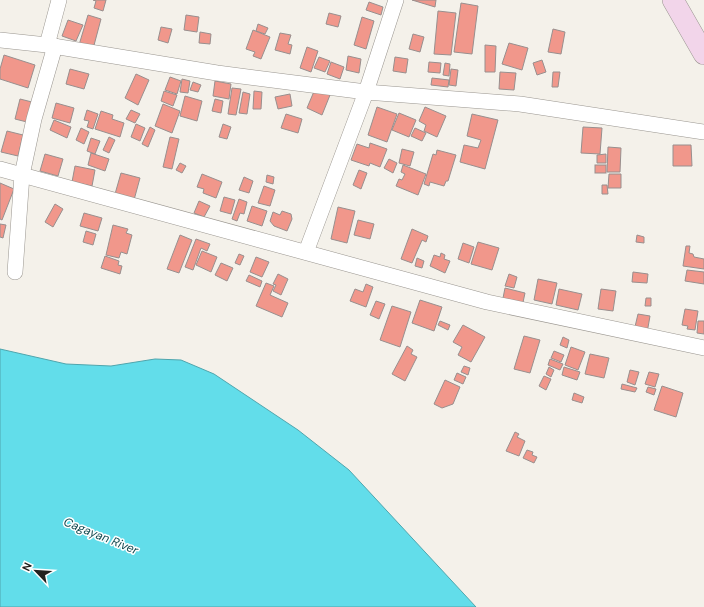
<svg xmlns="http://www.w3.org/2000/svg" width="704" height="607" font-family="'DM Sans',sans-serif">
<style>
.water{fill:#62ddea;stroke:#4fa5ad}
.building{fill:#f1978b;stroke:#988f8e}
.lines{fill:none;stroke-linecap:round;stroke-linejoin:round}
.street-casing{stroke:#9a9690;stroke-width:16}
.secondary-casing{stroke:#9a9690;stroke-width:22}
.street{stroke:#fff;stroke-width:15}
.secondary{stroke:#f2d5ea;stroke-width:21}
.labels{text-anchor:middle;stroke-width:3;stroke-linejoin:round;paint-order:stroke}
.water-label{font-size:12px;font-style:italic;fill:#134a50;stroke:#fff}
</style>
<rect width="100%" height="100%" fill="#f4f1ea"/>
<path class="water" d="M0,349L66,364L111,366L155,359L181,360L214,374L298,430L349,470L476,607H0Z"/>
<g class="building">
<path d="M93,0H106L103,11L94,8L96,1Z"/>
<path d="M412,0H436L435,7Z"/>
<path d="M369,2L383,7L381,15L366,10Z"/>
<path d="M461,3L478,6L472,54L454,52Z"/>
<path d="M438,11L456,13L451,55L434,54Z"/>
<path d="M329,13L341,16L338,27L326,24Z"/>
<path d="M88,15L101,19L93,49L79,45Z"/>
<path d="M186,15L199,17L197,32L184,30Z"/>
<path d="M362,17L374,21L366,49L354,45Z"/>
<path d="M68,20L83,25L76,41L62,36Z"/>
<path d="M258,24L268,28L265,34L256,31Z"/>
<path d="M161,27L172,29L168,43L158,40Z"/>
<path d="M553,29L565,32L561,54L548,52Z"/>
<path d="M253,30L270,37L261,59L253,56L255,52L246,49Z"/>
<path d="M200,32L211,34L210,44L199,43Z"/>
<path d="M280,33L291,35L288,44L292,45L290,54L275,50Z"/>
<path d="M413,34L424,37L420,52L409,49Z"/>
<path d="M509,43L528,48L522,70L502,64Z"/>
<path d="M485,45L496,46L495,72H485Z"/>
<path d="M307,47L318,51L311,72L300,68Z"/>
<path d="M4,55L35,65L28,88L0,79V69Z"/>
<path d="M348,56L361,59L359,73L346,70Z"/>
<path d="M319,57L330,61L325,72L314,68Z"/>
<path d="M395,57L408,59L406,73L393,71Z"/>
<path d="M542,60L546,72L537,75L533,63Z"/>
<path d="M331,62L344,67L340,79L327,74Z"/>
<path d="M429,62L441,63L440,73L428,72Z"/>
<path d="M445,63L450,64L449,76L443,75Z"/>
<path d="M70,69L89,74L84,89L66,84Z"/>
<path d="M451,69L458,70L456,86L449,85Z"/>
<path d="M500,72L516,73L514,90L499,89Z"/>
<path d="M553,72H560L558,87H552Z"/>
<path d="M136,74L149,80L138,105L125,98Z"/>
<path d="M170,77L181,81L177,94L165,90Z"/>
<path d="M432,78L449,80L448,87L431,85Z"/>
<path d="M182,79L190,81L188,93L180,92Z"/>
<path d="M215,81L231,84L229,99L213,96Z"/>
<path d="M193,82L201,85L198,92L190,90Z"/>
<path d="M232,88L241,89L236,115L228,114Z"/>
<path d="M315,89L330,95L322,115L307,108Z"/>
<path d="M164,91L177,95L173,106L161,101Z"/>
<path d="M254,91L262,92L261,109H253Z"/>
<path d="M243,92L250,94L247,114L239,113Z"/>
<path d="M290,94L292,106L278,109L275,97Z"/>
<path d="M185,96L202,101L197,121L180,116Z"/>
<path d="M20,99L32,102L27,122L15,119Z"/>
<path d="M215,99L223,101L221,113L212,111Z"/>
<path d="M56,103L74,108L70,123L52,118Z"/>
<path d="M163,104L180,111L172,133L155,126Z"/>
<path d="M377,107L397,114L387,142L368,135Z"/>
<path d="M425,107L446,116L437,137L424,131L426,125L419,121Z"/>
<path d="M87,110L98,114L93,129L87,127L89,121L84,120Z"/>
<path d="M131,110L140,114L135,123L126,119Z"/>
<path d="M101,111L113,115L112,119L124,123L120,137L95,129Z"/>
<path d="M399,113L416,120L409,137L392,130Z"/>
<path d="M286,114L302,119L298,133L281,128Z"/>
<path d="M472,114L498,120L485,169L460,162L464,145L478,148L481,140L467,136Z"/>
<path d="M54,120L71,127L67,138L50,130Z"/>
<path d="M136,124L145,128L140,141L131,137Z"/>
<path d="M223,124L231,127L227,139L219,137Z"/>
<path d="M150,127L155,130L148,147L142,144Z"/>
<path d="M583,127L602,128L600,154L581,153Z"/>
<path d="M81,128L89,132L84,144L76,140Z"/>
<path d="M415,128L426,133L422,141L411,136Z"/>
<path d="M7,131L23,135L18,156L1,152Z"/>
<path d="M109,137L115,140L109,153L103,150Z"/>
<path d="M170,137L179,139L172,169L163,167Z"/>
<path d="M91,138L100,141L95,154L87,151Z"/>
<path d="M370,143L387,149L380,167L370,163L369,166L351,160L357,144L369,148Z"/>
<path d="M673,145H691L692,166H673Z"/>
<path d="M608,147L621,148L620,172H607Z"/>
<path d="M402,149L414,152L410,166L399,163Z"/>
<path d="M437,150L456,155L448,181H446L444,186L430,182L429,186L424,184L433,154L436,155Z"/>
<path d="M91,153L109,159L105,171L88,165Z"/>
<path d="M45,154L63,159L58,176L40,171Z"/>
<path d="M606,154V163H597V155Z"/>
<path d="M389,159L397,163L393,173L384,168Z"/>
<path d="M180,163L186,166L182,173L176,170Z"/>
<path d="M403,165L426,174L418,195L396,186L399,179L402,180L405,174L401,172Z"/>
<rect x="595" y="165" width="11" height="8"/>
<path d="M75,166L95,170L92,186L72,182Z"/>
<path d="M359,170L367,173L361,189L353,185Z"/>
<path d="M121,173L140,178L134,200L115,194Z"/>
<path d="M202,174L222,182L216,198L203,193L204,189L197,187Z"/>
<path d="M609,174H621V188H608Z"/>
<path d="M267,175L274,177L273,184L266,182Z"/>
<path d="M244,177L253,181L249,193L239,190Z"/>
<path d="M0,183L14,189L2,220L0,219Z"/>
<path d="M602,185H607L608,194H602Z"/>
<path d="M264,186L275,190L270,206L258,203Z"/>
<path d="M224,197L235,200L231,214L220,211Z"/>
<path d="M239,199L247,202L244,214L240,213L237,221L232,219Z"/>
<path d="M199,201L210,206L204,217L194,213Z"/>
<path d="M55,204L63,209L53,227L45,222Z"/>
<path d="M252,206L267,211L262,226L247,221Z"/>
<path d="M338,207L355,211L347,243L331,239Z"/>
<path d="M282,211L291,214L292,219L287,231L274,226L270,221L273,212L280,215Z"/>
<path d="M84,213L102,218L98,231L80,226Z"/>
<path d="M358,220L374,224L370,239L354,235Z"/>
<path d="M0,224L6,225L3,238L0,237Z"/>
<path d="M113,225L128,229L126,233L132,235L127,254L121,252L119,258L106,255Z"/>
<path d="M412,229L428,236L426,242L422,240L412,263L401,259Z"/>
<path d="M86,231L96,234L93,245L83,242Z"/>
<path d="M180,235L192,240L179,273L167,269Z"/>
<path d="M637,235L644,237V243L636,242Z"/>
<path d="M196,239L210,244L207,251L201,248L193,270L185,267Z"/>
<path d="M478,242L499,248L492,270L471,264Z"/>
<path d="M463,243L474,247L469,263L458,259Z"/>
<path d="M686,246H690L689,253L693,254L694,257L704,259V269L683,266Z"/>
<path d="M202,251L217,257L211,272L196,265Z"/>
<path d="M441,253L445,255L444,259L450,261L445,273L430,266L434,255L440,257Z"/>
<path d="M239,254L244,256L240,265L235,263Z"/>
<path d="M105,256L119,261L118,265L122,266L120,274L101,268Z"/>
<path d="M256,257L269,262L262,277L250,272Z"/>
<path d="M417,258L424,261L422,268L415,266Z"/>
<path d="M221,263L233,268L227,281L215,275Z"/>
<path d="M687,270L704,272V284L685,281Z"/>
<path d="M633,272L648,274L647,283L632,282Z"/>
<path d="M278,274L288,279L281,295L273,291L276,285L273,284Z"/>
<path d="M509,274L517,277L514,288L505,286Z"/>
<path d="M249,275L262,281L260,287L246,281Z"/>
<path d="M538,279L557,283L552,304L534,300Z"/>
<path d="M266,283L274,286L270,295L288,303L282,317L256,306Z"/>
<path d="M366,284L373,287L366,307L350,301L355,289L363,292Z"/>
<path d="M505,288L525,293L522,307L502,303Z"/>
<path d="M559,289L582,294L578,310L556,305Z"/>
<path d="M601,289L616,291L613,311L598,309Z"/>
<path d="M646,298H651V306H645Z"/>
<path d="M420,300L442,307L434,331L412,323Z"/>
<path d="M376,301L385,304L379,319L370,315Z"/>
<path d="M392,306L411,312L400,347L380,340Z"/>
<path d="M685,309L698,311L695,330L687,329L688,326L682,325Z"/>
<path d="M638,314L650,316L647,333L634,331Z"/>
<path d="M440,321L450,325L448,330L438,325Z"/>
<path d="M698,321H704V334L697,333Z"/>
<path d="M463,325L485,337L471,362L458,355L462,347L453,342Z"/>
<path d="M524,336L540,340L530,373L514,369Z"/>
<path d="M563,337L569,340L567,348L560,345Z"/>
<path d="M407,346L413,350L411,354L417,357L405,381L392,374Z"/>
<path d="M571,347L585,352L578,370L565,365Z"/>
<path d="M554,351L564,355L561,362L551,358Z"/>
<path d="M590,354L609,358L604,378L585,374Z"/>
<path d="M550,359L563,364L560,370L548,365Z"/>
<path d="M464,366L470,368L468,375L461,372Z"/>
<path d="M549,367L554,370L551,377L546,374Z"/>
<path d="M564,367L580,372L577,380L562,375Z"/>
<path d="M630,370L639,372L635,385L627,382Z"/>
<path d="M649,372L659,374L655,387L645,384Z"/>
<path d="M457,373L466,377L463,384L454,380Z"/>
<path d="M544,376L551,379L546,390L539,386Z"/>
<path d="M445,380L460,387L453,404L442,408L434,404Z"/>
<path d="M622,384L637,388L635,392L621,389Z"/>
<path d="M662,386L683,393L676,417L654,410Z"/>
<path d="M648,387L656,389L654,395L646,392Z"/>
<path d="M574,393L584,397L582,403L572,400Z"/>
<path d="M515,432L519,434L517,437L525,441L519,456L506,451Z"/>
<path d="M527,450L533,452L532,455L537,457L534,463L523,458Z"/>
</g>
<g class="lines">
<g class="street-casing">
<g id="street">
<path d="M0,40L47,45L217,73L366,92L520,104L704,132"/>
<path d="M47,45L59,0"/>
<path d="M0,169L487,302L704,348"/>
<path d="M306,252L366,92L396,0"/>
<path d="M15,272L22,175L34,119L55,46"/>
</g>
</g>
<g class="secondary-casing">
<path id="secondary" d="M673,0L704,54"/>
</g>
<use href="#street" class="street"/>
<use href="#secondary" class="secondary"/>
</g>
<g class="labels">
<g class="water-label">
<text transform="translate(101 536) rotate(22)" y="4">Cagayan River</text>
</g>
</g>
<g transform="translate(36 571) rotate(295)" stroke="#ffffff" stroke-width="3" paint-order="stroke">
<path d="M0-3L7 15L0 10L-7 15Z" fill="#23211f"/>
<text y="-6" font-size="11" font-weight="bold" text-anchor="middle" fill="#23211f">N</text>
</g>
</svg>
